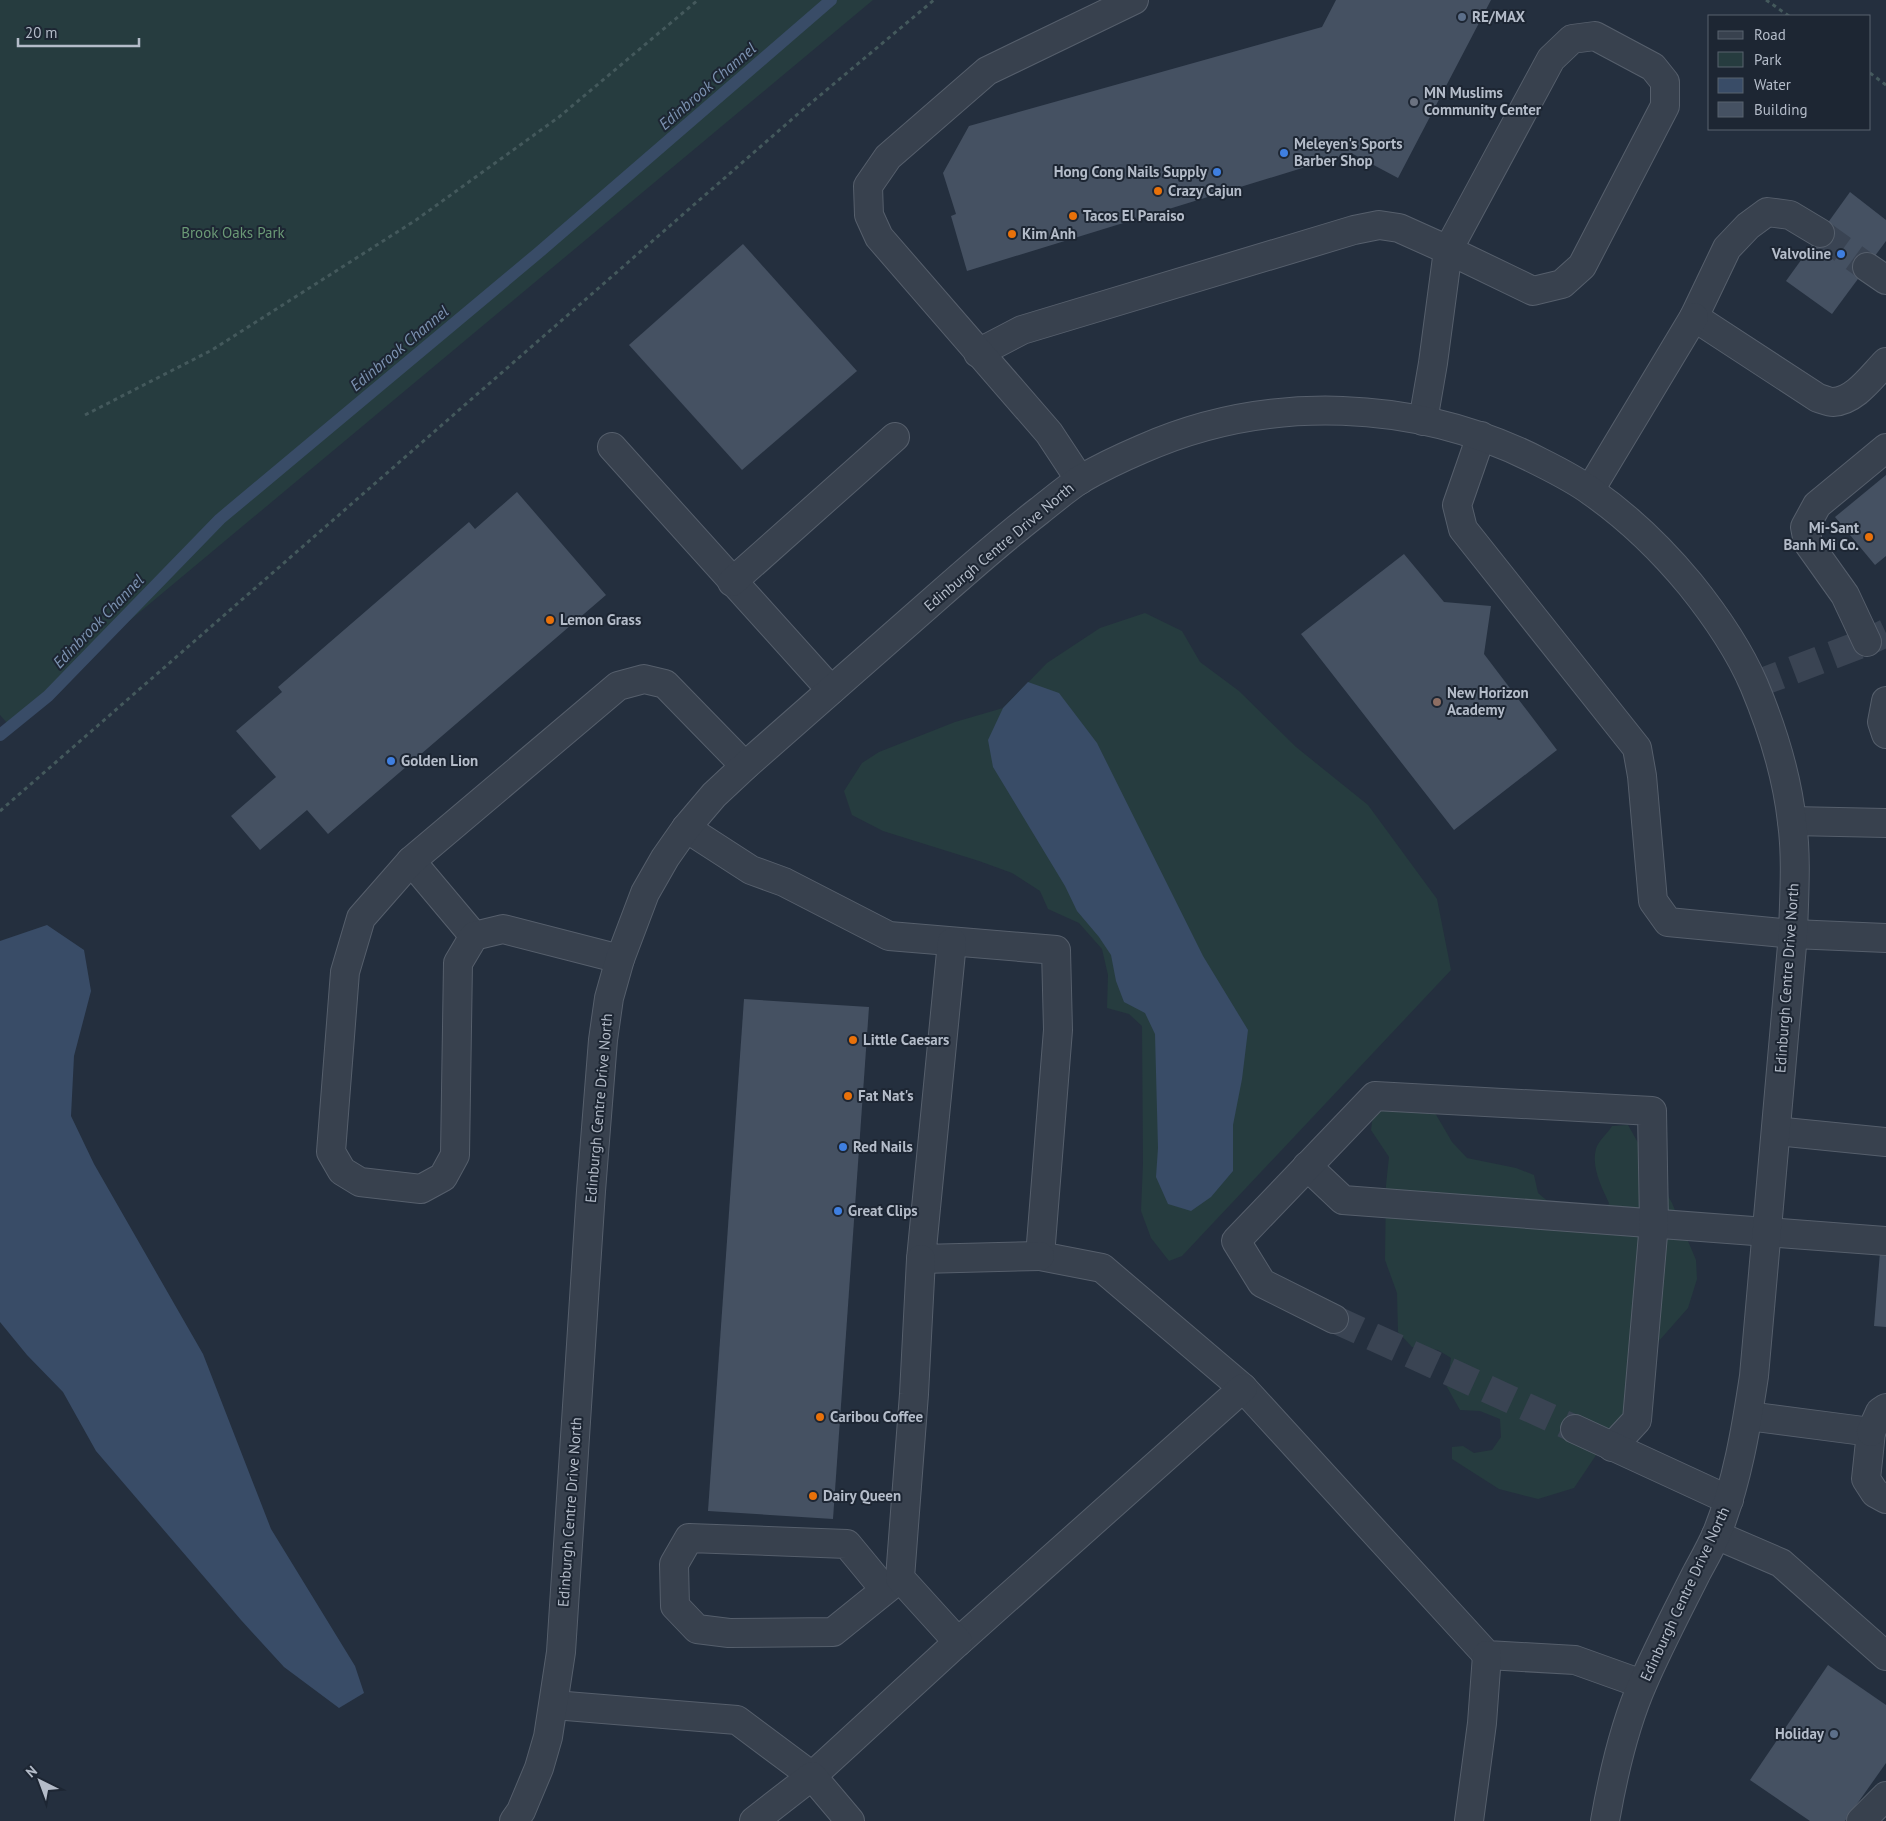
<svg xmlns="http://www.w3.org/2000/svg" width="1886" height="1821" font-family="'PT Sans',sans-serif">
<style>
.green{fill:#263c3f}
.water{fill:#394c67}
.lines{fill:none;stroke-linecap:round;stroke-linejoin:round}
.stream{stroke:#394c67;stroke-width:12}
.building{fill:#455162}
.minor-tunnel{stroke:#3a4453;stroke-width:28;stroke-dasharray:28 14;stroke-linecap:butt}
.minor-casing{stroke:#565f6c;stroke-width:30}
.path{stroke:#44595c;stroke-width:3;stroke-dasharray:4 4;stroke-linecap:butt}
.minor{stroke:#38414e;stroke-width:28}
.service-dot{fill:#5c6f8a;stroke:#1d2633;stroke-width:2}
.worship-dot{fill:#6b7280;stroke:#1d2633;stroke-width:2}
.shop-dot{fill:#3f7fe0;stroke:#1d2633;stroke-width:2}
.food-dot{fill:#e8710a;stroke:#1d2633;stroke-width:2}
.education-dot{fill:#8d6e63;stroke:#1d2633;stroke-width:2}
.labels{text-anchor:middle;stroke-width:4;stroke-linejoin:round;paint-order:stroke}
.poi-label{font-size:15px;font-weight:bold;fill:#b4bcc9;stroke:#1d2633;text-anchor:start}
.park-label{font-size:15px;fill:#6b9a76;stroke:#1d2633}
.street-label{font-size:15px;fill:#b4bcc9;stroke:#1d2633}
.water-label{font-size:16px;font-style:italic;fill:#7c92b1;stroke:#1d2633}
</style>
<rect width="100%" height="100%" fill="#242f3e"/>
<g class="green">
<path d="M0,0H873L7,723L0,715Z"/>
<path d="M1145,613L1182,631L1200,662L1239,691L1296,747L1368,805L1437,899L1451,970L1182,1256L1169,1261L1151,1238L1141,1211L1143,1164L1142,1026L1129,1014L1107,1008L1108,975L1102,949L1079,923L1048,909L1040,891L1012,873L979,861L883,831L852,815L844,791L862,763L879,752L955,722L1003,708L1047,663L1100,628Z"/>
<path d="M1421,1089L1452,1142L1467,1158L1516,1168L1534,1175L1538,1193L1558,1210L1605,1215L1609,1203C1602,1188 1591,1167 1596,1149C1598,1141 1608,1133 1612,1126L1628,1125L1672,1203L1696,1260L1697,1279L1688,1308L1651,1350L1625,1412L1574,1488L1538,1499L1499,1489L1452,1459V1447L1463,1446L1474,1453L1492,1450L1501,1437L1500,1419L1480,1411L1460,1410L1447,1387L1451,1358L1438,1350L1412,1347L1398,1332L1397,1293L1385,1260L1386,1185L1389,1157L1371,1130L1373,1114Z"/>
</g>
<g class="water">
<path d="M1028,682L1059,693L1097,743L1203,956L1248,1030L1242,1079L1233,1125V1171L1211,1197L1191,1211L1168,1204L1156,1177L1158,1148L1155,1034L1145,1013L1124,1002L1116,981L1111,955L1099,937L1077,911L1065,886L993,767L988,740L1003,708Z"/>
<path d="M47,925L84,950L91,991L74,1056L71,1116L94,1164L203,1354L271,1529L355,1666L364,1693L339,1708L284,1667L241,1620L96,1451L63,1392L27,1355L0,1322V941Z"/>
</g>
<g class="lines">
<path class="stream" d="M0,735L48,696L220,519L537,254L831,0"/>
</g>
<g class="building">
<path d="M1336,0H1491L1398,178L1351,153L967,271L951,216L956,214L943,173L969,126L1322,27Z"/>
<path d="M1850,192L1886,220V241L1832,314L1786,281Z"/>
<path d="M743,244L857,371L742,470L629,345Z"/>
<path d="M1886,475V556L1875,565L1835,517Z"/>
<path d="M517,492L606,595L328,834L307,810L260,850L231,816L276,777L236,731L282,692L278,687L469,522L475,529Z"/>
<path d="M1404,554L1444,602L1491,606L1484,654L1557,750L1454,830L1301,634Z"/>
<path d="M744,999L869,1007L833,1519L708,1511Z"/>
<path d="M1880,1252H1886V1327L1874,1326Z"/>
<path d="M1828,1665L1886,1705V1763L1845,1821H1810L1750,1780Z"/>
</g>
<g class="lines">
<g class="minor-tunnel">
<path d="M1820,233L1867,267"/>
<path d="M1754,685L1867,642L1886,633"/>
<path d="M1334,1319L1575,1429"/>
</g>
<g class="minor-casing">
<g id="minor">
<path d="M1820,233L1790,215L1767,212L1748,226L1727,248L1694,317L1818,398C1823,399 1828,402 1833,402C1855,401 1872,376 1886,362"/>
<path d="M1867,267L1886,280"/>
<path d="M978,353L1022,330L1354,230L1379,225L1399,228L1448,250L1533,291L1562,284L1582,266L1665,106V82L1653,67L1595,36L1572,39L1551,59L1448,250L1433,363L1423,421"/>
<path d="M1481,436L1457,505L1463,529L1637,748L1642,776L1653,901L1668,922L1793,934L1886,938"/>
<path d="M612,447L831,690"/>
<path d="M1080,480L1049,433L879,237L869,215L868,186L888,157L987,71L1134,0"/>
<path d="M1590,490L1694,317"/>
<path d="M732,582L895,437"/>
<path d="M1867,642L1845,595L1808,543L1805,527L1817,505L1886,448"/>
<path d="M1886,701L1882,722L1886,734"/>
<path d="M1792,821L1886,823"/>
<path d="M686,828L751,870L784,882L889,936L1056,950L1058,1030L1040,1256L1102,1268L1243,1388L1487,1655L1575,1660L1642,1684"/>
<path d="M411,861L474,936"/>
<path d="M952,942L921,1259L1040,1256"/>
<path d="M620,959L503,929L474,936L458,963L455,1155L443,1177L421,1189L360,1182L342,1171L331,1152L345,972L361,918L411,861L618,686L644,679L665,684L745,766"/>
<path d="M1776,1131L1886,1142"/>
<path d="M1307,1166L1343,1200L1886,1241"/>
<path d="M1334,1319L1262,1283L1236,1241L1375,1096L1652,1111L1654,1223L1637,1420L1612,1447"/>
<path d="M1748,1416L1871,1432L1866,1479L1875,1493L1886,1499"/>
<path d="M1575,1429L1729,1500"/>
<path d="M1871,1432L1880,1412L1886,1408"/>
<path d="M1716,1535L1781,1563L1886,1656"/>
<path d="M885,1590L847,1544L689,1538L674,1564L675,1606L697,1629L729,1633L833,1632L900,1578"/>
<path d="M958,1642L1243,1388"/>
<path d="M554,1705L737,1720L812,1776L958,1642L900,1578L914,1394L921,1259"/>
<path d="M514,1821L521,1811L539,1768L548,1737L561,1652L591,1191L603,1040L609,998L620,959L645,893L665,858L686,828L714,795L745,766C808,710 872,654 936,598C970,568 1004,538 1039,511C1053,500 1067,488 1081,479C1100,468 1121,458 1142,449C1268,393 1418,399 1540,462C1558,471 1576,480 1592,492C1629,518 1661,549 1690,584C1715,615 1738,648 1754,685C1772,728 1787,776 1792,822C1797,859 1794,897 1793,934L1754,1376C1746,1429 1737,1483 1717,1533C1711,1547 1703,1561 1696,1574C1678,1610 1659,1646 1643,1683C1624,1726 1613,1775 1605,1821"/>
<path d="M754,1821L812,1776L850,1821"/>
<path d="M1469,1821L1482,1723L1487,1655"/>
<path d="M1861,1821L1886,1796"/>
</g>
</g>
<g class="path">
<path d="M1766,0L1789,16"/>
<path d="M1870,73L1886,85"/>
<path d="M85,415L212,350L416,220L559,117L698,0"/>
<path d="M0,811L799,113L934,0"/>
</g>
<use href="#minor" class="minor"/>
</g>
<g class="service-dot">
<circle cx="1462" cy="17" r="5"/>
<circle cx="1834" cy="1734" r="5"/>
</g>
<circle class="worship-dot" cx="1414" cy="102" r="5"/>
<g class="shop-dot">
<circle cx="1284" cy="153" r="5"/>
<circle cx="1217" cy="172" r="5"/>
<circle cx="1841" cy="254" r="5"/>
<circle cx="391" cy="761" r="5"/>
<circle cx="843" cy="1147" r="5"/>
<circle cx="838" cy="1211" r="5"/>
</g>
<g class="food-dot">
<circle cx="1158" cy="191" r="5"/>
<circle cx="1073" cy="216" r="5"/>
<circle cx="1012" cy="234" r="5"/>
<circle cx="1869" cy="537" r="5"/>
<circle cx="550" cy="620" r="5"/>
<circle cx="853" cy="1040" r="5"/>
<circle cx="848" cy="1096" r="5"/>
<circle cx="820" cy="1417" r="5"/>
<circle cx="813" cy="1496" r="5"/>
</g>
<circle class="education-dot" cx="1437" cy="702" r="5"/>
<g class="labels">
<g class="poi-label">
<text x="1472" y="22">RE/MAX</text>
<text x="1424" y="98">MN Muslims<tspan x="1424" dy="17">Community Center</tspan></text>
<text x="1294" y="149">Meleyen's Sports<tspan x="1294" dy="17">Barber Shop</tspan></text>
<text x="1207" y="177" text-anchor="end">Hong Cong Nails Supply</text>
<text x="1168" y="196">Crazy Cajun</text>
<text x="1083" y="221">Tacos El Paraiso</text>
<text x="1022" y="239">Kim Anh</text>
<text x="1831" y="259" text-anchor="end">Valvoline</text>
<text x="1859" y="533" text-anchor="end">Mi-Sant<tspan x="1859" dy="17">Banh Mi Co.</tspan></text>
<text x="560" y="625">Lemon Grass</text>
<text x="1447" y="698">New Horizon<tspan x="1447" dy="17">Academy</tspan></text>
<text x="401" y="766">Golden Lion</text>
<text x="863" y="1045">Little Caesars</text>
<text x="858" y="1101">Fat Nat's</text>
<text x="853" y="1152">Red Nails</text>
<text x="848" y="1216">Great Clips</text>
<text x="830" y="1422">Caribou Coffee</text>
<text x="823" y="1501">Dairy Queen</text>
<text x="1824" y="1739" text-anchor="end">Holiday</text>
</g>
<g class="park-label">
<text x="233" y="238">Brook Oaks Park</text>
</g>
<g class="street-label">
<text transform="translate(999 547) rotate(-40)" y="5">Edinburgh Centre Drive North</text>
<text transform="translate(1787 978) rotate(-86)" y="5">Edinburgh Centre Drive North</text>
<text transform="translate(599 1108) rotate(-85)" y="5">Edinburgh Centre Drive North</text>
<text transform="translate(570 1512) rotate(-86)" y="5">Edinburgh Centre Drive North</text>
<text transform="translate(1685 1594) rotate(-65)" y="5">Edinburgh Centre Drive North</text>
</g>
<g class="water-label">
<text transform="translate(707 86) rotate(-41)" y="6">Edinbrook Channel</text>
<text transform="translate(399 348) rotate(-40)" y="6">Edinbrook Channel</text>
<text transform="translate(98 621) rotate(-46)" y="6">Edinbrook Channel</text>
</g>
</g>
<rect x="1708" y="15" width="162" height="115" fill="#1d2633" stroke="#59626f"/>
<rect x="1718" y="31" width="25" height="8" fill="#38414e" stroke="#59626f"/>
<text x="1754" y="40" font-size="15" fill="#b4bcc9">Road</text>
<rect x="1718" y="52" width="25" height="15" fill="#263c3f" stroke="#59626f"/>
<text x="1754" y="65" font-size="15" fill="#b4bcc9">Park</text>
<rect x="1718" y="78" width="25" height="15" fill="#394c67" stroke="#59626f"/>
<text x="1754" y="90" font-size="15" fill="#b4bcc9">Water</text>
<rect x="1718" y="102" width="25" height="15" fill="#455162" stroke="#59626f"/>
<text x="1754" y="115" font-size="15" fill="#b4bcc9">Building</text>
<g transform="translate(40 1781) rotate(318)" stroke="#1d2633" stroke-width="4" paint-order="stroke">
<path d="M0-4L9 19L0 12L-9 19Z" fill="#b4bcc9"/>
<text y="-8" font-size="14" font-weight="bold" text-anchor="middle" fill="#b4bcc9">N</text>
</g>
<path d="M18 38v8h121v-8" fill="none" stroke="#b4bcc9" stroke-width="2.5"/>
<text x="25" y="38" font-size="15" fill="#b4bcc9" stroke="#1d2633" stroke-width="4" paint-order="stroke">20 m</text>
</svg>
